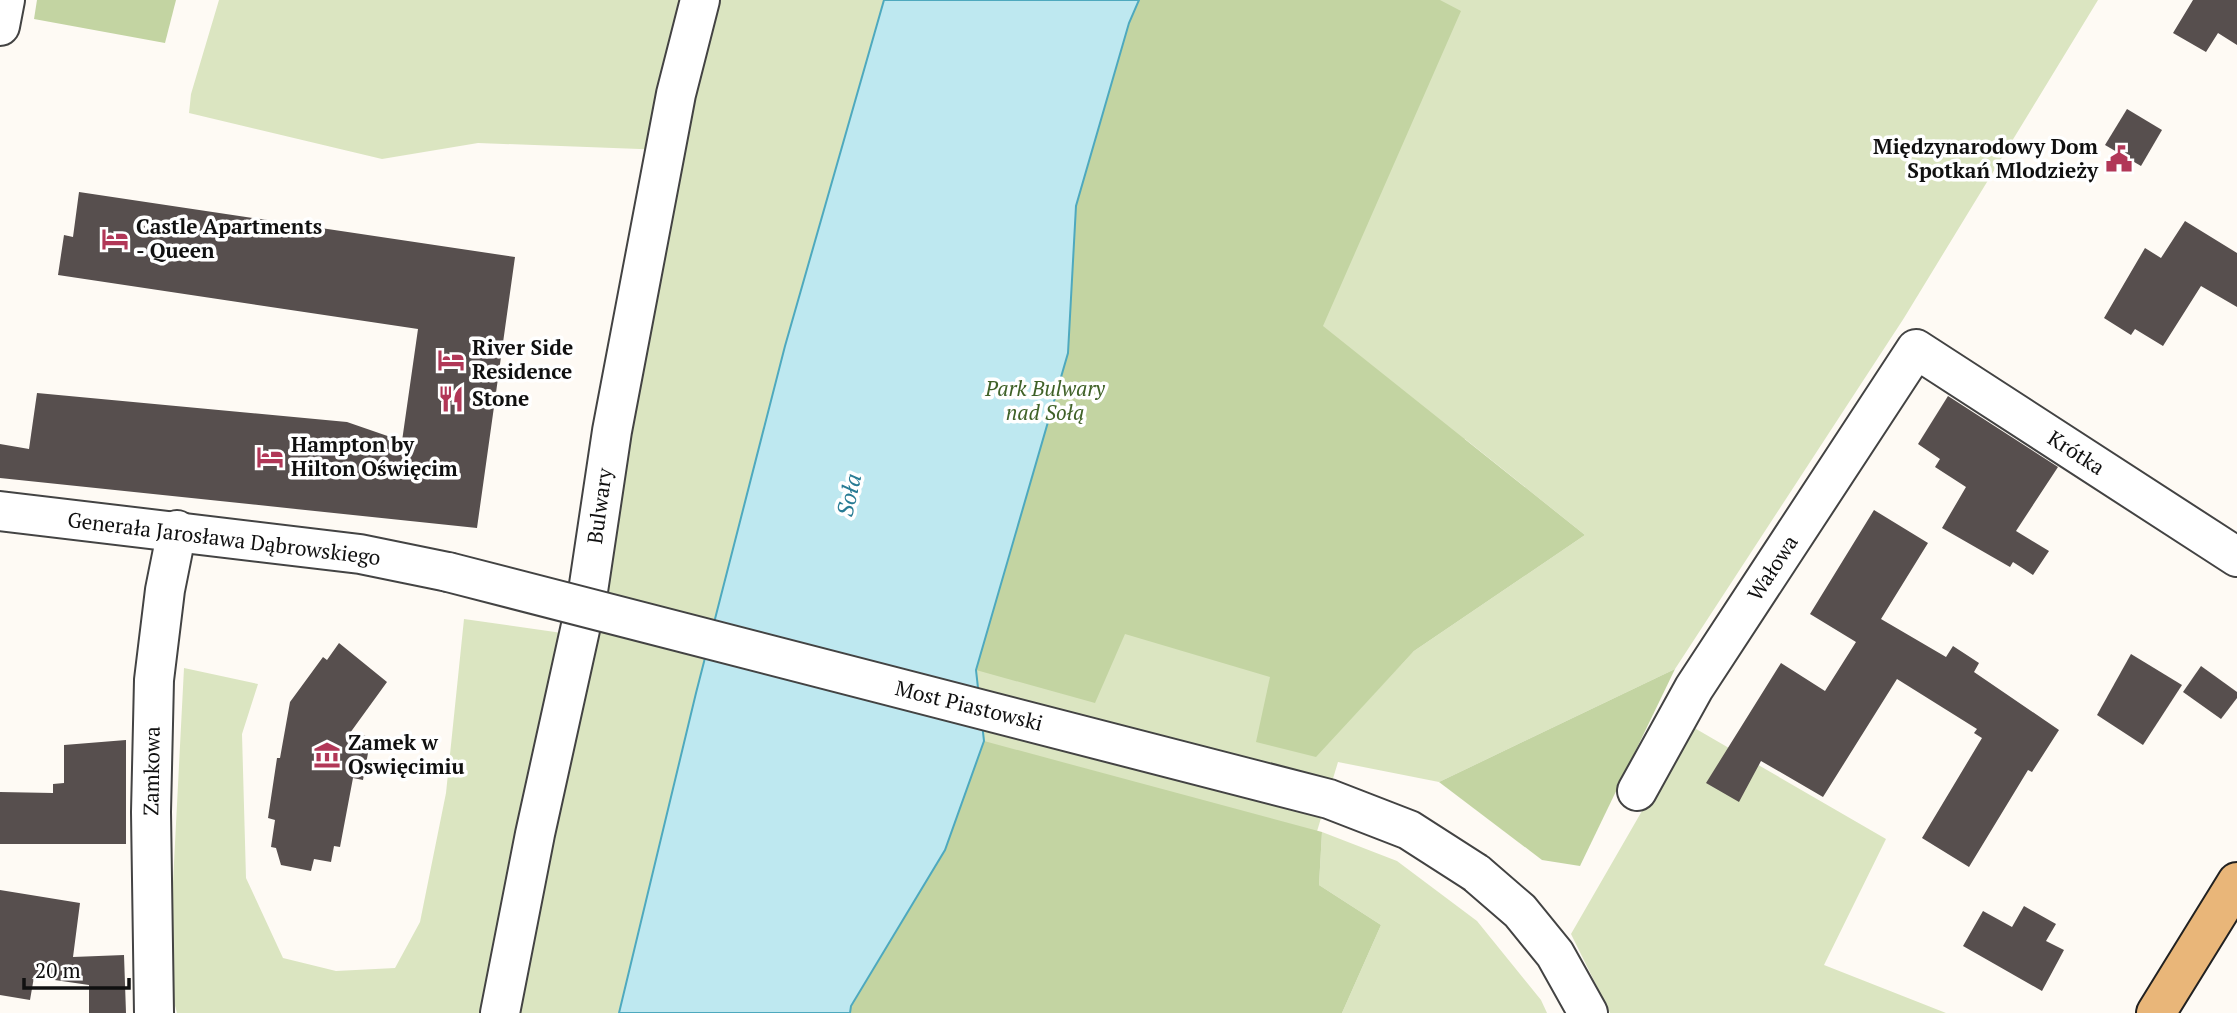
<svg xmlns="http://www.w3.org/2000/svg" width="2237" height="1013" font-family="'PT Serif',serif">
<style>
.green{fill:#dbe5c1;fill-rule:evenodd}
.forest{fill:#c3d4a2}
.water{fill:#bee8f0;stroke:#4ea9be;stroke-width:2}
.building{fill:#574f4e}
.lines{fill:none;stroke-linecap:round;stroke-linejoin:round}
.minor-casing{stroke:#434343;stroke-width:42}
.major-casing{stroke:#212121;stroke-width:42}
.minor{stroke:#fff;stroke-width:38}
.major{stroke:#e9b679;stroke-width:38}
.minor-bridge-casing{stroke:#434343;stroke-width:42;stroke-linecap:butt}
.minor-bridge{stroke:#fff;stroke-width:38}
.labels{text-anchor:middle;stroke-width:7;stroke-linejoin:round;paint-order:stroke}
.poi-label{font-size:21px;font-weight:bold;fill:#101010;stroke:#fff;text-anchor:start}
.park-label{font-size:21px;font-style:italic;fill:#3f6127;stroke:#fff}
.street-label{font-size:21px;fill:#101010;stroke:#fff}
.water-label{font-size:23px;font-style:italic;fill:#277b94;stroke:#fff}
</style>
<rect width="100%" height="100%" fill="#fefaf4"/>
<g class="green">
<path d="M219,0H2098L1904,318L1675,669L1439,782L1338,762L1262,1013H518L666,150L478,143L382,159L189,113L191,94ZM1465,439L1585,535L1414,651L1352,717Z"/>
<path d="M464,619L562,633L483,1013H177L168,980L184,668L258,684L242,734L246,878L283,958L336,971L395,968L420,922L446,793Z"/>
<path d="M1691,726L1886,839L1824,965L1946,1013H1610L1571,934Z"/>
<path d="M1322,832L1397,861L1477,921L1541,1000L1547,1013H1342L1381,925L1319,885Z"/>
</g>
<g class="forest">
<path d="M37,0H176L165,43L34,19Z"/>
<path d="M1139,0H1440L1461,11L1323,326L1585,535L1414,651L1316,757L1256,742L1270,677L1125,634L1095,703L976,670L1068,353L1076,207L1129,23Z"/>
<path d="M1675,669L1580,866L1542,860L1439,782Z"/>
<path d="M984,741L1322,832L1319,885L1381,925L1342,1013H850L851,1006L945,850Z"/>
</g>
<path class="water" d="M884,0H1139L1129,23L1076,206L1068,353L976,670L984,741L945,850L851,1006L850,1013H619L696,693L785,346Z"/>
<g class="building">
<path d="M2193,0H2237V45L2218,33L2206,52L2173,33Z"/>
<path d="M2127,109L2162,130L2141,166L2105,145Z"/>
<path d="M79,192L515,257L477,528L0,478V444L29,449L37,393L347,422L402,441L418,329L58,275L64,235L73,237Z"/>
<path d="M2185,221L2237,253V307L2201,286L2163,346L2135,329L2131,335L2104,318L2145,248L2161,258Z"/>
<path d="M1948,396L2058,467L2016,531L2049,551L2033,575L2013,562L2010,567L1942,528L1966,487L1935,467L1940,459L1918,444Z"/>
<path d="M1874,510L1928,543L1881,619L1946,657L1953,646L1979,663L1974,672L2059,730L2032,772L2028,770L1969,867L1922,838L1982,738L1974,733L1977,729L1897,679L1823,797L1761,761L1739,802L1706,783L1781,663L1825,691L1856,642L1810,614Z"/>
<path d="M339,643L387,682L350,733L371,737L363,780L353,778L340,847L334,846L331,862L314,859L311,871L281,865L276,848L271,847L275,820L268,818L277,758H280L290,702L323,657L327,660Z"/>
<path d="M2131,654L2182,685L2143,745L2097,715Z"/>
<path d="M2201,666L2237,692V698L2221,719L2183,692Z"/>
<path d="M126,740V844H0V792L53,793V784L64,783V745Z"/>
<path d="M0,890L80,903L73,957L124,955L126,1013H89V985L34,977L30,1000L0,995Z"/>
<path d="M2024,906L2056,924L2046,941L2064,950L2042,991L1963,946L1983,911L2012,927Z"/>
</g>
<g class="lines">
<g class="minor-casing">
<g id="minor">
<path d="M0,26L5,0"/>
<path d="M0,511L360,554L448,572"/>
<path d="M1637,791L1694,688L1916,349L2237,557"/>
<path d="M1476,873L1520,911L1555,954L1588,1013"/>
<path d="M154,1013L151,812L154,680L165,590L177,530"/>
<path d="M500,1013L535,834L587,598L612,431L676,94L700,0"/>
</g>
</g>
<g class="major-casing">
<path id="major" d="M2156,1013L2237,882"/>
</g>
<use href="#minor" class="minor"/>
<use href="#major" class="major"/>
<g class="minor-bridge-casing">
<path id="minor-bridge" d="M448,572L1329,799L1409,830L1476,873"/>
</g>
<use href="#minor-bridge" class="minor-bridge"/>
</g>
<defs>
<g id="civic-bare" transform="scale(2.1)"><path d="M-.6-6.5H3V-4.5H.6V-3L4-1V1h2V6H-6V1h2V-1L-.6-3ZM-1.2 2.5V6h2.4V2.5Z" fill="#b13757" stroke="#fff" stroke-width="2.5" paint-order="stroke"/></g>
<g id="hotel-bare" transform="scale(2.1)"><path d="M-6-4.5h1.5V1H6V5H4.5V3h-9V5H-6ZM-4 0a1.8 1.8 0 1 1 3.6 0ZM.5 0V-2.5h3Q6-2.5 6 0Z" fill="#b13757" stroke="#fff" stroke-width="2.5" paint-order="stroke"/></g>
<g id="restaurant-bare" transform="scale(2.1)"><path d="M-5-6h1v4h1v-4h1v4h1v-4h1v5L-1.5 .5V6h-2V.5L-5-1ZM5-6V6H3V1.5H1.5Q1.5-4 5-6Z" fill="#b13757" stroke="#fff" stroke-width="2.5" paint-order="stroke"/></g>
<g id="museum-bare" transform="scale(2.1)"><path d="M0-6L6-3V-2H-6V-3ZM-5-1h2V3h-2ZM-1-1h2V3h-2ZM3-1h2V3H3ZM-6 4H6V6H-6Z" fill="#b13757" stroke="#fff" stroke-width="2.5" paint-order="stroke"/></g>
</defs>
<g fill-rule="evenodd">
<use href="#civic-bare" x="2119" y="159"/>
<use href="#hotel-bare" x="115" y="239"/>
<use href="#hotel-bare" x="451" y="360"/>
<use href="#restaurant-bare" x="451" y="399"/>
<use href="#hotel-bare" x="270" y="457"/>
<use href="#museum-bare" x="327" y="755"/>
</g>
<g class="labels">
<g class="poi-label">
<text x="2098" y="154" text-anchor="end">Międzynarodowy Dom<tspan x="2098" dy="24">Spotkań Mlodzieży</tspan></text>
<text x="136" y="234">Castle Apartments<tspan x="136" dy="24">- Queen</tspan></text>
<text x="472" y="355">River Side<tspan x="472" dy="24">Residence</tspan></text>
<text x="472" y="406">Stone</text>
<text x="291" y="452">Hampton by<tspan x="291" dy="24">Hilton Oświęcim</tspan></text>
<text x="348" y="750">Zamek w<tspan x="348" dy="24">Oswięcimiu</tspan></text>
</g>
<g class="park-label">
<text x="1045" y="396">Park Bulwary<tspan x="1045" dy="24">nad Sołą</tspan></text>
</g>
<g class="street-label">
<text transform="translate(2076 453) rotate(33)" y="7">Krótka</text>
<text transform="translate(600 506) rotate(-82)" y="7">Bulwary</text>
<text transform="translate(224 539) rotate(7)" y="7">Generała Jarosława Dąbrowskiego</text>
<text transform="translate(1773 568) rotate(-57)" y="7">Wałowa</text>
<text transform="translate(969 706) rotate(14)" y="7">Most Piastowski</text>
<text transform="translate(152 771) rotate(-89)" y="7">Zamkowa</text>
</g>
<g class="water-label">
<text transform="translate(849 495) rotate(-77)" y="8">Soła</text>
</g>
</g>
<path d="M24 978v10h105v-10" fill="none" stroke="#101010" stroke-width="3.5"/>
<text x="35" y="978" font-size="21" fill="#101010" stroke="#ffffff" stroke-width="5" paint-order="stroke">20 m</text>
</svg>
